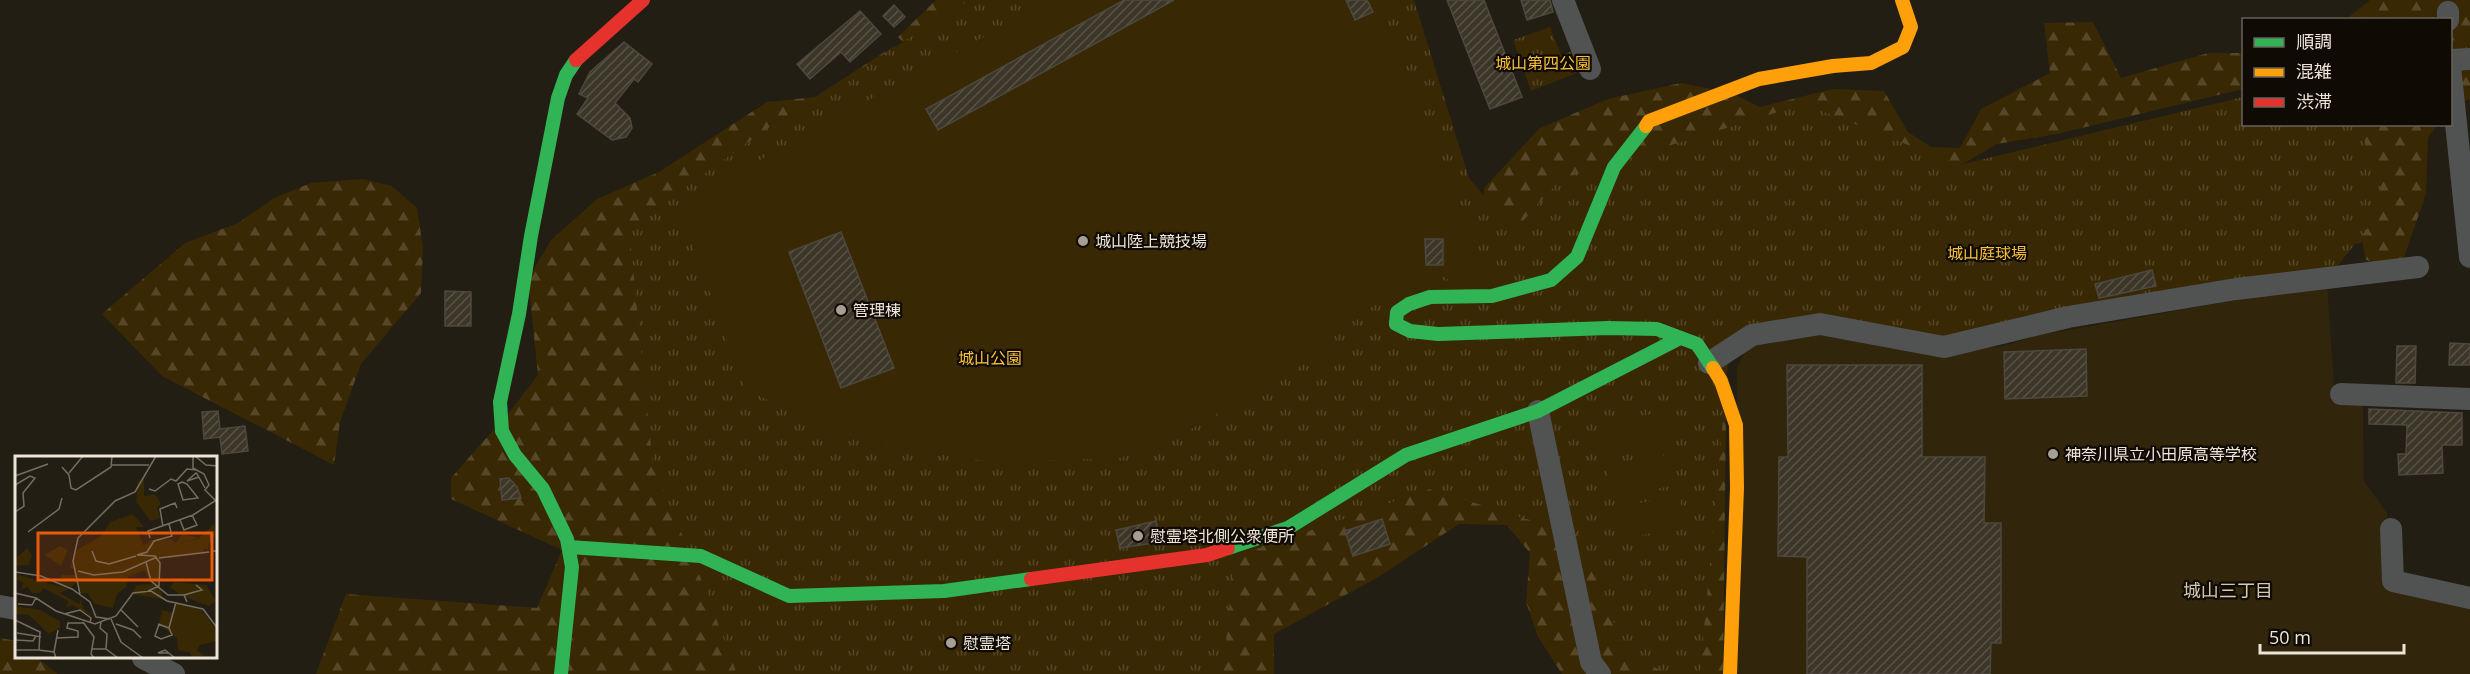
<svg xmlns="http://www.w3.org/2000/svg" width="2470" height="674" font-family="'Open Sans','Noto Sans JP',sans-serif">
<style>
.built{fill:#31250b}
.forest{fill:url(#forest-firs)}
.park{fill:url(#park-tufts)}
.pitch{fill:#382803}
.building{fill:url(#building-hatch);stroke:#4c483f;stroke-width:1.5}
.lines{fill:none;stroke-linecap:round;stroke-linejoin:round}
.street{stroke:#505352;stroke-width:22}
.fast{stroke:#30b455;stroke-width:14}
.slow{stroke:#ff9f0a;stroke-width:14}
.jam{stroke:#e5322d;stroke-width:14}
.poi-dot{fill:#a69f93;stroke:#0f0b04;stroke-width:2}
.labels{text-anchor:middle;stroke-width:4.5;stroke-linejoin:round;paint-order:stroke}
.park-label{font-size:16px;fill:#f9c03c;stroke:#0f0b04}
.poi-label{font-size:16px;fill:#ece5d8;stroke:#0f0b04;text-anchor:start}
.neighbourhood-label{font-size:18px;fill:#d5c8af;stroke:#0f0b04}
.inset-road{fill:none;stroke:#736e62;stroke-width:1.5}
.view{fill:#e8590c;fill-opacity:0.15;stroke:#e8590c;stroke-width:3}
.inset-edge{fill:none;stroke:#ece5d8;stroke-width:3}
</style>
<defs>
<pattern id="forest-firs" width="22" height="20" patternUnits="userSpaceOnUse" patternTransform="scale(1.5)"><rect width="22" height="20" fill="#382803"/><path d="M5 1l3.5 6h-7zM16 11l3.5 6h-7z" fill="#554727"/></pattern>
<pattern id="park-tufts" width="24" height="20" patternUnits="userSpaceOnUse" patternTransform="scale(1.5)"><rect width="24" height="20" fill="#382803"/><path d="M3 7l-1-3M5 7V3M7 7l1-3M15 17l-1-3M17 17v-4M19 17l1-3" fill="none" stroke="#554727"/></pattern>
<pattern id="building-hatch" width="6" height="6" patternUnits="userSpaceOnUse" patternTransform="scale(1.5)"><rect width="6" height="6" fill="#3d3628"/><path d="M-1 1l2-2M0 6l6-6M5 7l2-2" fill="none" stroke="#595346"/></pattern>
</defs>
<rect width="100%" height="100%" fill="#231e13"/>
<path class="built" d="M2327,284L2335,398L2363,400L2364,481L2387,513V583L2470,605V674H1737V368L1746,350L1754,344L1803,332L1933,355L2003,346L2040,335Z"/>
<g class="forest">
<path d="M936,0H1019L911,51L898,37Z"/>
<path d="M2370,0H2470V99L2451,106L2450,20H2345Z"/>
<path d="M2093,22L2121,78L2208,53H2243V89L2057,134L1997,144L1889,207L1658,256L1726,416L1723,674H1562L1538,637L1526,602L1530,553L1507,525L1459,524L1380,576L1274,634V674H316L346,594L537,608L562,550L451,499V478L511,410L538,375L528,279L551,240L597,199L659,172L767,102L815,97L894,46L916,81L1478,294L1484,188L1540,128L1608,99L1681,83L1732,93L1760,107L1833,89L1884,91L1908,132L1931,147L1960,148L1981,109L2050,73L2044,23Z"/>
<path d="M2339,125H2437L2428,138L2426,194L2403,260L2377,264L2366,260Z"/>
<path d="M363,179L392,186L417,208L423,248L421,293L361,364L340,422L334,465L162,376L102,314L185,243L238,223L274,198L311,183Z"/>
<path d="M0,638L16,641V658H37L58,674H0Z"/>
</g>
<g class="park">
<path d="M969,0H1414L1469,178L1514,231L1561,179L1804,104L1959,165L2243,97L2244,124L2360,125L2386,206L2363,234L2364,242L2355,244L2335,269L1945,340L1754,329L1728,363L1700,674H1670L1626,655L1581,536L1430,489L1234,557L1223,674H737L704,586L653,466L629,228L772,125Z"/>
<path d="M1550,27L1561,55L1575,50L1582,71L1531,91L1513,40Z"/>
</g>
<g class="pitch">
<path d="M1051,0H1378L1493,287L1463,288L1442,276L1323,328L1333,354L1312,359L1179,436L1120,458L994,462L918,451L848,438L745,389L678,205Z"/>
<path d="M1667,412L1672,443L1604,454L1599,422Z"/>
<path d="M1673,454L1678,485L1611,496L1606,464Z"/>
<path d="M1680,497L1685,528L1617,539L1613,507Z"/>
</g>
<g class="building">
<path d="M1124,0H1174L938,130L926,109Z"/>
<path d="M1346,0H1367L1373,12L1355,20Z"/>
<path d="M1447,0H1484L1522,97L1490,109Z"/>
<path d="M1521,0H1550L1553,12L1527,20Z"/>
<path d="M894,5L905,17L894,27L883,16Z"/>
<path d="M860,11L881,34L850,62L841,52L810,79L797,64Z"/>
<path d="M624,42L652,64L638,82L634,79L615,103L630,118L632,128L626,137L612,140L577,114L588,98L579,94L590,72Z"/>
<path d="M841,232L894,368L841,388L789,252Z"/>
<path d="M1425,239H1443V265H1426Z"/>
<path d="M2152,270L2156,286L2099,298L2095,284Z"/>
<path d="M445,291L471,292V326H445Z"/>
<path d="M2450,343L2470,344V365H2449Z"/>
<path d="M2397,346H2416L2415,383H2396Z"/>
<path d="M2086,349L2087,396L2005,399L2004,352Z"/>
<path d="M1787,365H1922V457H1985L1984,523H2001V643H1991L1990,674H1807V557L1778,556L1779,457H1788Z"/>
<path d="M2369,409L2462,413V445H2442L2443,473L2399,475L2398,454H2406L2407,425L2369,424Z"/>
<path d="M218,411L220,429L245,426L248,451L222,454L220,437L204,439L202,412Z"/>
<path d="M509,478L517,487L521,498L502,500L500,479Z"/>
<path d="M1382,519L1390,544L1353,556L1345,531Z"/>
<path d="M1156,521L1161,542L1120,548L1116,530Z"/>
</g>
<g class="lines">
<g class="street">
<path d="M1563,0L1590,69"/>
<path d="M2448,12V20"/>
<path d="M2450,60L2470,59"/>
<path d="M2450,66L2470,257"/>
<path d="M1709,363L1752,335L1820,324L1944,347L2068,317L2236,289L2418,267"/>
<path d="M2341,394L2470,399"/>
<path d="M1538,411L1591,662L1600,674"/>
<path d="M2391,529L2393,581L2470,598"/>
<path d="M0,606L16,609"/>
<path d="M143,658L174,674"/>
</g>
<g class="fast">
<path d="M1646,126L1614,167L1577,257L1551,280L1492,296L1430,297L1409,304L1397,312L1396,324L1410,331L1438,334L1608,328L1657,329L1697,344L1713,368"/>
<path d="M569,547L701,556L789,596L944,591L1031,579"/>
<path d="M1228,548L1288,528L1406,455L1538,411L1680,338"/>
<path d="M561,674L572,567L567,539L543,489L515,455L502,431L500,402L519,314L531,236L558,98L566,75L576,60"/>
</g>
<g class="slow">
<path d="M1646,126L1649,121L1759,79L1833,66L1871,63L1903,47L1911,27L1902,0"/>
<path d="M1713,368L1721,381L1736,425L1737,488L1730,674"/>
</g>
<g class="jam">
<path d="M576,60L643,0"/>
<path d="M1031,579L1207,555L1228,548"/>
</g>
</g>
<g class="poi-dot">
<circle cx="1083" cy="241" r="6"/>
<circle cx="841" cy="310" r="6"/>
<circle cx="2053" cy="454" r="6"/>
<circle cx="1138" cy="536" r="6"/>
<circle cx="951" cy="643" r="6"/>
</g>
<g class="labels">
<g class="park-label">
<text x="1543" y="69">城山第四公園</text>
<text x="1987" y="259">城山庭球場</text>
<text x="990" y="364">城山公園</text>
</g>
<g class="poi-label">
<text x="1095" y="247">城山陸上競技場</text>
<text x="853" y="316">管理棟</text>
<text x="2065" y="460">神奈川県立小田原高等学校</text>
<text x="1150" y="542">慰霊塔北側公衆便所</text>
<text x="963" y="649">慰霊塔</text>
</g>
<g class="neighbourhood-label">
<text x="2228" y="597">城山三丁目</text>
</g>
</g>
<g transform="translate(15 456)">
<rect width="202" height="202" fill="#231e13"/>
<path d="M129,23V40L140,38L146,48L142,52L145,62L136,65L121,46L123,25ZM118,58L129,71H120L127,97L128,90L136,84L156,83L161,87L167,78L184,82L199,68L202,80L194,86L193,95L184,82L146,93L144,128L148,143L116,138L122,129L137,128L129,114L113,121L112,130L102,138L98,152L80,148L72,137L67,138L62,126L56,131L44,127L47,119H61L62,116L55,111L62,94L86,80L95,66ZM45,90L53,94L46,110L30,99ZM12,92L17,99L14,109L0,110V103ZM4,119L54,133L45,137L64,148L66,142L68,152L80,161L57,149L51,152L53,145L28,132L25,137H17L13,131L5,134L9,127L0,123ZM159,126L191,129L201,145L194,150L165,139L155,131ZM0,150L25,154L45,165V172L34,178L14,159L0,158Z" fill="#382803"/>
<path d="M112,62L118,64L130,93L150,84L161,88L188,82L191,91L188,96L145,102L143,125L134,115L124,111L110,116L109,127L87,145L69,110L67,93Z" fill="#382803"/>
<path d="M113,64L128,97L102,109L76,104L71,91L104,73L105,67ZM161,147L186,154L202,174V185L185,189L182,194L190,200L178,202L174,196L163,194L162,182L144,168L147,154L158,157Z" fill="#382803"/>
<path class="inset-road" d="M178,0V12L189,18L194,29L190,34L200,44M180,0L191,9L203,10M97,9H134M47,11L54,19L56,32L61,34L96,11L97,0M54,17L68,0M0,20L33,8M184,21L172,25L181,17L182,18L190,32M167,26L172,28L183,42L168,44L163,28ZM0,29L15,20L20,22L8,37L9,50L0,56M134,33L140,35L156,23L161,25L172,13L182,14M165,64L169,74L182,69L177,59M148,71L145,53L160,47L162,52M13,76L44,53L47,42M196,78L197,95H203M135,82L133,75L178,59L203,43M77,95L81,105L94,108L121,100M144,102L194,96M131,106L136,125L153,139H169L172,146M63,115L79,119L108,116L142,101M0,116L26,120L57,133L75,146L81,161L95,163M133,135L144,130L145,107L140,100L122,99L132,96L139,85L157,80L154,68M0,137L21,142L41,155L80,168L101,160L118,137L136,135L152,145L188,153L203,173M65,138L58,105L63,82L100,45L120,36L141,0M169,139L187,134L181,129M3,148L17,149L21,142M106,154L123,171M49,158L65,154L76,162L75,167M96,163L106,186L128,202M0,164L25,176L24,194L39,196L41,202M68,166L79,181L76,198L79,202M86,166L85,172L92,178L91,193M101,168L118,174L126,182M143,168L154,172L161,146M144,168L140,180L146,183L157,179L154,172M0,177L1,184L18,185L21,180L26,181M2,177L21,180M42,182L63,181V175L52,172L53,167H69M77,193H91L103,202M0,194H24M39,196L43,174M153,197H143L150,194L160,202"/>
<path class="view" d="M23,77H197V124H23Z"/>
<rect width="202" height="202" class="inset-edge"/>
</g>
<rect x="2242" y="18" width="210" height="108" fill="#0f0b04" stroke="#676259" stroke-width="1.5"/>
<rect x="2254" y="38" width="30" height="9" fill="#30b455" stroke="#676259" stroke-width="1.5"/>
<text x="2296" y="48" font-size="18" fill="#ece5d8">順調</text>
<rect x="2254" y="68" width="30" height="9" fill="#ff9f0a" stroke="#676259" stroke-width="1.5"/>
<text x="2296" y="78" font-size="18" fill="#ece5d8">混雑</text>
<rect x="2254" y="98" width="30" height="9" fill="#e5322d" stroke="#676259" stroke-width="1.5"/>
<text x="2296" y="108" font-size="18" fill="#ece5d8">渋滞</text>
<path d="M2260 644v9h144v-9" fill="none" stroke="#ece5d8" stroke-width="3"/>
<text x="2269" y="644" font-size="18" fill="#ece5d8" stroke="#0f0b04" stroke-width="4.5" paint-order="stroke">50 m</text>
</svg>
